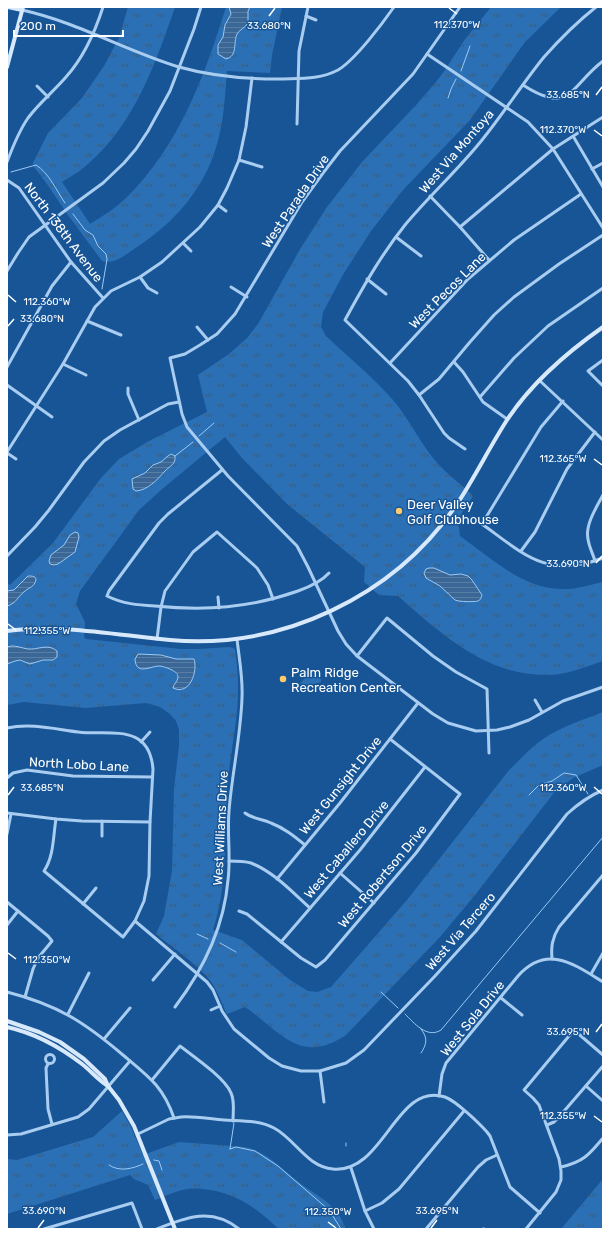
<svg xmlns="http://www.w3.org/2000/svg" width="610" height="1236" font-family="Rubik,sans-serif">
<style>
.grass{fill:url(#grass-tufts)}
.water{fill:url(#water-rules);stroke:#9cc9f4}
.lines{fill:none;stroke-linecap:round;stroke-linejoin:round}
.stream{stroke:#9cc9f4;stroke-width:1}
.street{stroke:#a9cdf1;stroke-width:3}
.secondary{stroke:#d8e9fc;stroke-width:4}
.ticks{fill:none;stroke:#fff;stroke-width:1.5}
.poi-dot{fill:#ffcc69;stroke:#175596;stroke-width:1.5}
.labels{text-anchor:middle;stroke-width:3;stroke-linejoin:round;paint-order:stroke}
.street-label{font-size:13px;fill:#fff;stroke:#175596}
.poi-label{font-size:13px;fill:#fff;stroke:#175596;text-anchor:start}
.ticks-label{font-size:10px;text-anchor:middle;fill:#fff;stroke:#175596;stroke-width:3;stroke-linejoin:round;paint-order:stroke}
</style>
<defs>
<pattern id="grass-tufts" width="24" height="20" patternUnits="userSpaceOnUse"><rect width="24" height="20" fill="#2b70b5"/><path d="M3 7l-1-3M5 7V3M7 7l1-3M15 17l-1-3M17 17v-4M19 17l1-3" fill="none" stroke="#3d5c7b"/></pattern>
<pattern id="water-rules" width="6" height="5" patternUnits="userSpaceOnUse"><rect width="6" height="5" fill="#3a6796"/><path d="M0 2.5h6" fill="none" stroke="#587ea6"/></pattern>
</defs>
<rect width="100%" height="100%" fill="#175596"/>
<g class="grass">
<path d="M128,7H175C156,62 135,123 89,163C81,171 71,176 62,182L90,224C103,216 116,208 127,197C179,146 205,75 226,7H282L272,55L270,73L227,71C225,95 224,121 217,144C205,188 175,222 137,247C126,254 115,265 102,261L68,215L47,184L34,167L33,163L48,133L82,98L104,66L119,38Z"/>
<path d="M491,7H561L525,42L470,120L403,190L371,231L344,273L323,312L321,327L326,336C348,357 373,377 393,400C410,420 422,447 439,465C450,477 463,485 473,496L458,519L460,536L464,539C492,559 524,589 561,589C575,590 589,585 603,582V661C585,667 566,675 547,675C487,676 441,634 398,596L379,595L364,582L365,567L287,504L242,458L225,437L161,490L139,510L80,591L76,604L85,622L84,637L86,639L181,649H198L230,647L235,649C239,675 239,702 235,728C232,750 228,772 227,795C224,842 228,884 213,930L242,940L290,980L308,991L317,992L331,987L407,900L510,769C521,759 531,747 543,739C558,728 585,719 603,712V765L573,778L553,794L475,895L440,937L346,1035C300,1066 280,1031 245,1007L227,1014C222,1004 218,992 212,983C201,967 172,947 156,934L164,916L172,871L174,789L179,746V729L176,721L170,714L160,707L146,703L86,708L24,702L7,705V583L10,585L53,543L101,478L119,459L149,441L207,412L198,375L229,354L247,338L258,324L299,251L327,207L362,162L417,104L436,82L445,70L463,42Z"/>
<path d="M310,672H313L321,679V682L307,686L300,684Z"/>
<path d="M122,1111L131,1127L143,1155L179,1142L245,1147C269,1152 284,1172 304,1186C315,1194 326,1200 336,1210C340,1215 343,1223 346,1229H279C257,1209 241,1196 211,1190C203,1189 195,1188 187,1189C176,1191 165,1196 155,1200L148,1185L134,1179L130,1175L7,1214V1159L17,1160L93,1137Z"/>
<path d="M603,1179V1229H561Z"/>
</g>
<g class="water">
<path d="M229,7H250L248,11V23C245,28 239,30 237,34C233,43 238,56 226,59L218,54V45L223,37L225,25L231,14Z"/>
<path d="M171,454L175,456C176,464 170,466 165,471C157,480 148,490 136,491L133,489L132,479L145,473L153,465L161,462L168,456Z"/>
<path d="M75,532L78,533L79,537L75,552L58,564L54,565L50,564L49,561L51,555L64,545L70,535Z"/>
<path d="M429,568H434L450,575L461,574L468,576L472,580L482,595C481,597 481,600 478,601C476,602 459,602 455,600L440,586L426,578L424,573L426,569Z"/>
<path d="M28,576C32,576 36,576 36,580C34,587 30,587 25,591C17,597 17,603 7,606V591L14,590Z"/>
<path d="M12,646C17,646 22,648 28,649C38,650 48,643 57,651V657L53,660H43L30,664L20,660L15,661L7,664V647Z"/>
<path d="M138,654L161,655L176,659H194C198,671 190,696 173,688C173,684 178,682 178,677C178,673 175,672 172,670C168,668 165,667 160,666C150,666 136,676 135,659Z"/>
</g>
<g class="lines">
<g class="stream">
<path d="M461,71L470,46"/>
<path d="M448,98L451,89L456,79"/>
<path d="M11,172L36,165C49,173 56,190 65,203"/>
<path d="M73,214L85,230L93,235L98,246L106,254L107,259L102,289"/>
<path d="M199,436L214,423"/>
<path d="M175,456L193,442"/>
<path d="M529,795L539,785L552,781L564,773L576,775L588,794"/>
<path d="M197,934L208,939"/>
<path d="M220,943L236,952"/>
<path d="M381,992L398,1008"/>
<path d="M405,1014C414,1023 427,1039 441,1030L603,837"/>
<path d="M421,1029C428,1038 427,1044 421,1053"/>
<path d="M346,1143V1146"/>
<path d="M230,1149L236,1147L255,1151L278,1166L329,1210L341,1229"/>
<path d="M230,1149L234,1123"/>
<path d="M154,1160L159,1161L162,1170"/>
<path d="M109,1165C119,1172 132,1169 143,1164"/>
</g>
<g class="street">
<path d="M460,7L413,74L340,151L323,173L302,202L235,314L217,334L200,345L185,354L170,358L182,414L187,427L228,476L297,546L308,567L338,631L346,644L357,656L433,714L448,723L476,731L497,730L510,727L529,720L563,701L603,687"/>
<path d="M22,10C77,22 126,51 179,67C211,76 245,79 278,79C299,78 319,80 338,70C355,60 382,24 394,7"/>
<path d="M306,16L316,20"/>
<path d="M427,54L528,122L553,149L603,228"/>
<path d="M523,85C571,116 570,86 603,61"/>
<path d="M37,86L48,97"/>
<path d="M297,124L299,51L308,7"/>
<path d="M573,136L603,187"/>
<path d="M239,160L262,167"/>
<path d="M7,162C13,146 19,131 28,118C39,103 54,91 66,77C84,57 95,32 103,7"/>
<path d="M592,169L603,163"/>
<path d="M7,180L19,188L71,262L103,298"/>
<path d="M430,196L460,227L489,260"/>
<path d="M218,205L226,211"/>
<path d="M460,227L553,149L603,117"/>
<path d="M396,237L421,256"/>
<path d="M183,243L191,251"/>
<path d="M7,271L18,253L29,237L103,183L124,163L136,149L148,131L170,91L194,29L201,7"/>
<path d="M140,277L148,288L157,293"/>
<path d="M367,279L386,294"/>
<path d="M231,287L247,297"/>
<path d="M87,321L121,335"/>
<path d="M197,327L208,340"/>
<path d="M603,360L588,371L603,386"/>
<path d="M454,362L463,372L483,402L507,419"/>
<path d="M390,363L468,279L514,240L581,194"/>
<path d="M63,364L86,375"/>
<path d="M7,367L52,286L71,262"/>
<path d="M539,380L603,440"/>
<path d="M7,385L52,417"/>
<path d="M128,388V394L139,420"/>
<path d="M419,395L439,379L470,342L494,315L514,297L559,264L603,235"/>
<path d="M480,397L514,358L548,326L603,288"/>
<path d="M563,401L541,427L482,524C525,555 547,579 603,558"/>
<path d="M465,449L449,438L444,433L419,395L408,381L345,320C363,287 381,255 405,225C429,196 458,170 482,140C504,113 522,84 544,57C560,39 577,22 596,7"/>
<path d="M7,452L63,364L95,307L111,291L140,277L162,262L200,227L218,205L227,188L239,160L246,127L252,78"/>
<path d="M7,453L16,459"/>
<path d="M222,470L168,514L159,523L109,591L107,596C123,604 138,605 155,606C205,611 250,608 298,591C309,587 321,582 329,573"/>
<path d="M521,551L535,532L567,469L595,432"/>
<path d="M7,556L35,527L49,510L84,462L104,441L120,430L168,404L179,402"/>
<path d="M595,561C593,554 589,547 588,539C585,525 596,508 603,495"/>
<path d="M218,597L219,608"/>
<path d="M157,639L161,607L165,591L193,552L217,532L257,568L268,585L273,599"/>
<path d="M357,656L387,618L433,656L456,672L487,689L489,753"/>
<path d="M535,700L542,712"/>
<path d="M7,728C31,723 54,729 78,732C110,736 149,722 153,769L150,822L149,876L144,901L135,921L123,937L44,871C54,856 53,837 56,819"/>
<path d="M141,742L150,732"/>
<path d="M7,778L13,773L27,770L73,776L152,777"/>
<path d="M7,813L56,819L82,821L150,822"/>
<path d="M245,813C253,819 262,819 271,823C284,828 294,836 305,845"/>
<path d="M102,821V836"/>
<path d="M7,834L11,814"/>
<path d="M229,861C236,861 244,861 251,863C274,872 292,892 310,908"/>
<path d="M340,873L374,903"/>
<path d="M277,879L340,803L418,703"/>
<path d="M7,902L48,936L52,941L38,958L33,969L25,997"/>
<path d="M83,904L96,888"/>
<path d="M239,911L247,914L301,958L316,967L325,960L416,853L460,794L390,739"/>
<path d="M135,921L207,982L213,990L222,1011L234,1029L269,1058L282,1066L301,1071H320L346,1063L364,1050L435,976L476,931L567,814C578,804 589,796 603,790"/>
<path d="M7,925L18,911"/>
<path d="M281,942L360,850L425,767"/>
<path d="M552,959C551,947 552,938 559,927L603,875"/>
<path d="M591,974L603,953"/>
<path d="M153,980L175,954"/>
<path d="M7,992C58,1005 84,1022 123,1055C148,1076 163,1086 174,1118"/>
<path d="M501,998L522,1015"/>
<path d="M175,1007C203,970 224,927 228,880C231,857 227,834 229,811C232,773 241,735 242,697C243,677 239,658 237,639"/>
<path d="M211,1010L220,1006"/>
<path d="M68,1014L89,973"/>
<path d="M104,1039L130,1008"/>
<circle cx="50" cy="1059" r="4.5"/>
<path d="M48,1064L46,1068L48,1109L52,1124"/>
<path d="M320,1071L324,1102"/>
<path d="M152,1080L180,1046C193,1056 225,1078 231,1093C235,1101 233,1111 233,1121"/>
<path d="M586,1086L603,1101"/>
<path d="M439,1096L442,1074L446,1063L518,976C547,944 574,964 603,982"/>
<path d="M547,1125L554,1122L559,1117L603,1066"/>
<path d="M138,1134L169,1119L181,1117C195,1116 210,1119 224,1120C240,1121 260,1120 274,1128C295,1139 307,1167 333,1169C384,1174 396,1081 445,1097C456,1101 479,1123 487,1132L490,1136L510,1187L540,1213"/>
<path d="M7,1135L21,1134L78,1117L89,1109L130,1061"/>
<path d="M561,1167C583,1162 589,1155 603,1138"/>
<path d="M351,1168L365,1211L374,1229"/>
<path d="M365,1211L382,1203L399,1189L464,1111"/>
<path d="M44,1229L132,1203L142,1229"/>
<path d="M157,1229C186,1217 212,1207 239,1229"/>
<path d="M426,1229L478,1167L486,1160L497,1155"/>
<path d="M483,1229H484"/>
<path d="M526,1229L556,1192L561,1180V1171L559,1159L539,1105L533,1098L524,1090L574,1030L603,1055"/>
</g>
<g class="secondary">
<path d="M8,7L22,10"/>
<path d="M7,67L23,7"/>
<path d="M7,631C61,624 116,635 170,640C281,650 394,597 457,504C475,477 489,448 507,420C532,382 566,353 603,327"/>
<path d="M7,1021L39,1032L60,1042L84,1059L105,1079L108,1086L119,1100L134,1126L175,1229"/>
<path d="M7,1027C34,1033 60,1047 82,1064C91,1071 98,1080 108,1086"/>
</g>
</g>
<path class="ticks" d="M449,8L457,14M269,16L275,8M596,95L602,87M594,130L602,136M8,295L16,302M8,326L14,319M594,459L602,465M596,563L602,556M8,624L16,630M594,787L602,794M8,795L14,787M8,953L16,959M596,1032L602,1024M594,1116L602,1122M328,1222L336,1228M38,1228L44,1220M431,1228L437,1220"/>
<g class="poi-dot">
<circle cx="399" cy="511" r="4"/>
<circle cx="283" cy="679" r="4"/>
</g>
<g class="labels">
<g class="street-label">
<text transform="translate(456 151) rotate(-49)" y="5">West Via Montoya</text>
<text transform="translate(295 201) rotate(-56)" y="5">West Parada Drive</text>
<text transform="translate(64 232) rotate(53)" y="5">North 138th Avenue</text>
<text transform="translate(447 290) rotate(-45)" y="5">West Pecos Lane</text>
<text transform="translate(79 764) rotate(3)" y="5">North Lobo Lane</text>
<text transform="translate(340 785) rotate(-51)" y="5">West Gunsight Drive</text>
<text transform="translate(220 828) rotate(-87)" y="5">West Williams Drive</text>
<text transform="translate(346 849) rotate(-50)" y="5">West Caballero Drive</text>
<text transform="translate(382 876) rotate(-50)" y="5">West Robertson Drive</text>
<text transform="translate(460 931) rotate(-49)" y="5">West Via Tercero</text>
<text transform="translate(472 1018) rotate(-51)" y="5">West Sola Drive</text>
</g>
<g class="poi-label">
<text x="407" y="509">Deer Valley<tspan x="407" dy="15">Golf Clubhouse</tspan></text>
<text x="291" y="677">Palm Ridge<tspan x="291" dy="15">Recreation Center</tspan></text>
</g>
</g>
<g class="ticks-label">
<text x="457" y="28">112.370°W</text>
<text x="269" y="29">33.680°N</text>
<text x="568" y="98">33.685°N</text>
<text x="563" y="133">112.370°W</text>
<text x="47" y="305">112.360°W</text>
<text x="42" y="322">33.680°N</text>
<text x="563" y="462">112.365°W</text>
<text x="568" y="567">33.690°N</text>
<text x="47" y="634">112.355°W</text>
<text x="42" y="791">33.685°N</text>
<text x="563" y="791">112.360°W</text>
<text x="47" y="963">112.350°W</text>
<text x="568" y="1035">33.695°N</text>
<text x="563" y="1119">112.355°W</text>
<text x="44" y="1214">33.690°N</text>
<text x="437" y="1214">33.695°N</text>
<text x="328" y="1215">112.350°W</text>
</g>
<rect width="610" height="1236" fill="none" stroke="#ffffff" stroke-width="16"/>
<path d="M14 30v6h109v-6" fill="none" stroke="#ffffff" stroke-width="2"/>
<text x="20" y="30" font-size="12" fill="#ffffff" stroke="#175596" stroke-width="3" paint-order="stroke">200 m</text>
</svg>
